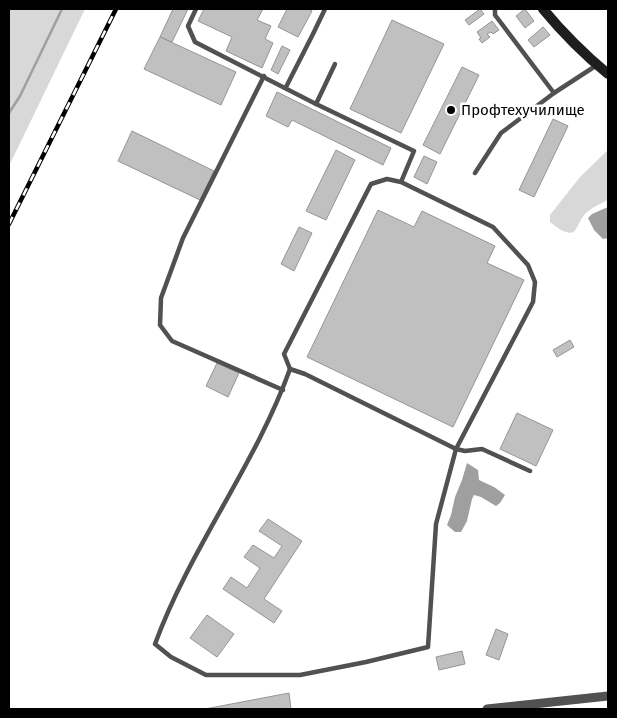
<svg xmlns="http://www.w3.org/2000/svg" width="617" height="718" font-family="'Fira Sans',sans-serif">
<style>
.green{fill:#d8d8d8}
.water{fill:#9f9f9f}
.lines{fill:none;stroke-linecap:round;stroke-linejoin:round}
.stream{stroke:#9f9f9f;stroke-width:2.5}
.building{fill:#c0c0c0;stroke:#959595}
.lane{stroke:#515151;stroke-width:4.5}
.street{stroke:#515151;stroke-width:9}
.secondary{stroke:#1e1e1e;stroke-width:10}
.rail-casing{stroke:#000;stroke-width:4.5}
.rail{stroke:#fff;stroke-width:2.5;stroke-dasharray:8;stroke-linecap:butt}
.poi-dot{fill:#000;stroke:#fff;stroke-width:2}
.labels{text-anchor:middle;stroke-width:5;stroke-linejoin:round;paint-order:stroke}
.poi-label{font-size:15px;fill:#000;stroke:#fff;text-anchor:start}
</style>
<rect width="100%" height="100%" fill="#fff"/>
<g class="green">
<path d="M9,9H85L9,166Z"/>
<path d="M608,150V200C598,205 588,209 582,218C579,223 577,228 574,232C565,235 557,227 550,222V215L580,177Z"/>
</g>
<g class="water">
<path d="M608,207V238L603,239L594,230L588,218L592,214Z"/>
<path d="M467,463L478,470L479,480L494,487L505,495L500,503L496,506L481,497L474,495L472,499L467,521L461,532H455L447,525L451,515L455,497L462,480Z"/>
</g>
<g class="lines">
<path class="stream" d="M9,113L20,96L62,9"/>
</g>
<g class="building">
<path d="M173,9H188L172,42L160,37Z"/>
<path d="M204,9H263L257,20L271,26L265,39L273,43L262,68L226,51L232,37L198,21Z"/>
<path d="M287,9H308L312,11L298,37L278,27Z"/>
<path d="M480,9L484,14L469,25L465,20Z"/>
<path d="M525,9L534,21L525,28L516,16Z"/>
<path d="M392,20L444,44L401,133L350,109Z"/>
<path d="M492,21L499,30L493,34L491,32L487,34L490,37L482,43L479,39L481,38L477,32Z"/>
<path d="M543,27L550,35L534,47L528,40Z"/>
<path d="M160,37L236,72L221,105L144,69Z"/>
<path d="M282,46L290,50L278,74L271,70Z"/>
<path d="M462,67L479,75L440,154L423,145Z"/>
<path d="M277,92L391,148L383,165L292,120L288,127L266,116Z"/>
<path d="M553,119L568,126L534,197L519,190Z"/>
<path d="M132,131L214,171L200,200L118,161Z"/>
<path d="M336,150L355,160L326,220L306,211Z"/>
<path d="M424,156L437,162L427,184L414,177Z"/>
<path d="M378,210L414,227L422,211L495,246L487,263L524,280L453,427L307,357Z"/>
<path d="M299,227L312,233L294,271L281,264Z"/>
<path d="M570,340L574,347L557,357L553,350Z"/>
<path d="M217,363L239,373L228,397L206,386Z"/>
<path d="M517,413L553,430L536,466L500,449Z"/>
<path d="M268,519L302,541L264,599L282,611L274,623L223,589L231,577L247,588L260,568L244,557L253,545L274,558L282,546L259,531Z"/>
<path d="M207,615L234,634L217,657L190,638Z"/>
<path d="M496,629L508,634L499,660L486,655Z"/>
<path d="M462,651L465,664L439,670L436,657Z"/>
<path d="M289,693L291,709H205Z"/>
</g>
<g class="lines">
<g class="lane">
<path d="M196,9L188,26L195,42L316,104L414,151L401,182L493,227L528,265L535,282L533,302L456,449L436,524L428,647L366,662L300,675H206L171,657L155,644C190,548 255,466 290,369L284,354L371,184L387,179L401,182"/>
<path d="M495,9V15L554,93"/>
<path d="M264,76L183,238L161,298L160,325L172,341L283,390"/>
<path d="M286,87L313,34L325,9"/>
<path d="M316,104L335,64"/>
<path d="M475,173L501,133L554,93L597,65"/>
<path d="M290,369L305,374L456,449L465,451L482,449L530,471"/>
</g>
<path class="street" d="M487,709L608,696"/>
<path class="secondary" d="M543,9C562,32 585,55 608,74"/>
<g class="rail-casing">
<path id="rail" d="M9,224L116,9"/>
</g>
<use href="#rail" class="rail"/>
</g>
<circle class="poi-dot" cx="451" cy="110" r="5"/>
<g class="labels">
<g class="poi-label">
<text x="461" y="115">Профтехучилище</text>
</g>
</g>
<rect width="617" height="718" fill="none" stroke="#000000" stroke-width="20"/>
</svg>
